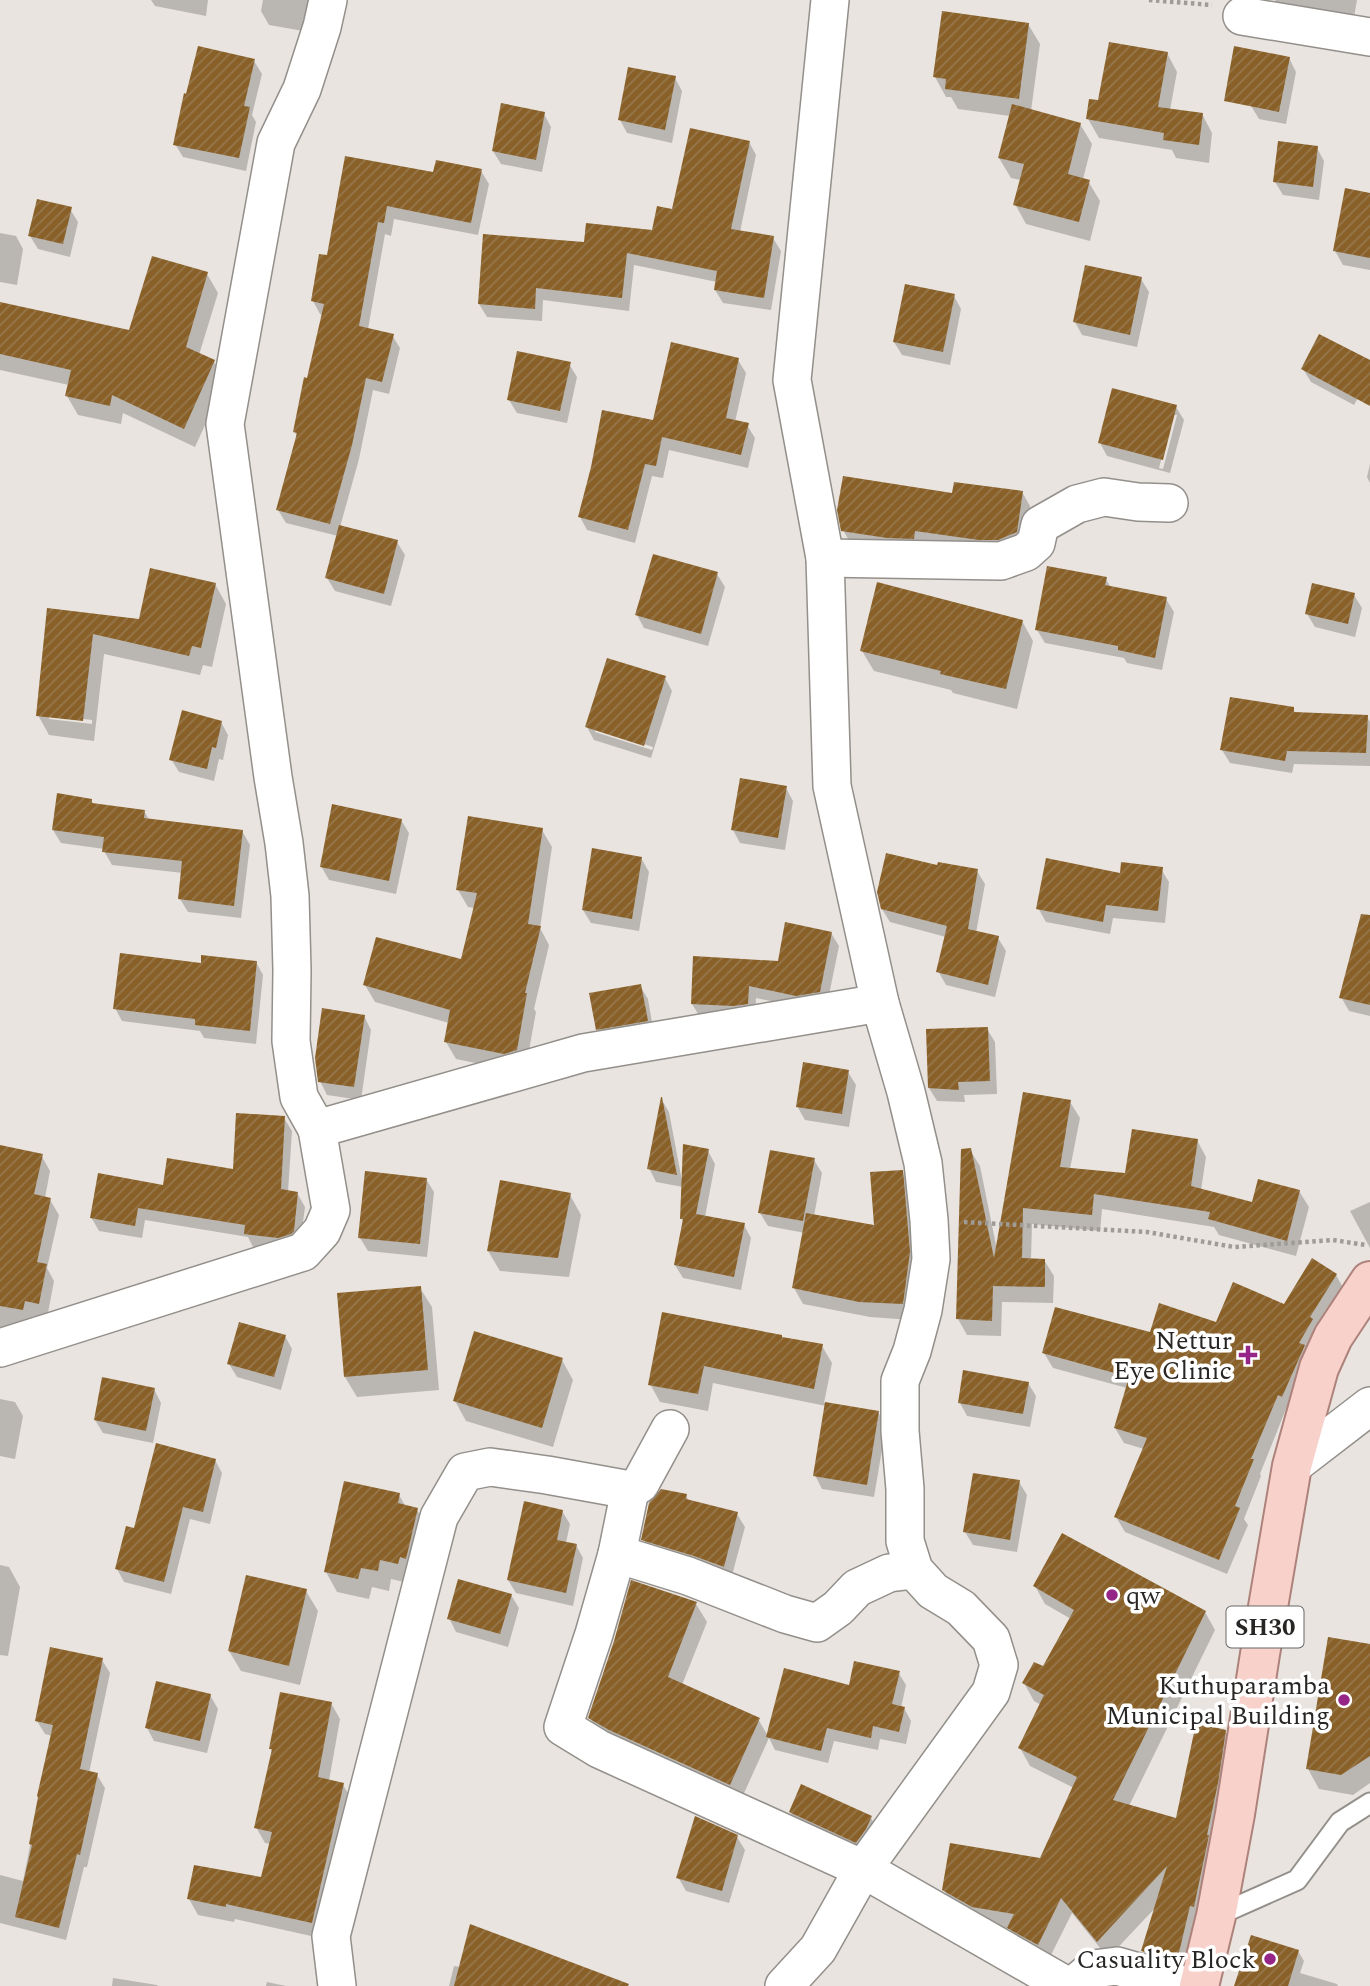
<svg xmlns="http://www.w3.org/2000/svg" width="1370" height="1986" font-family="Spectral,serif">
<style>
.shadow{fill:#0003;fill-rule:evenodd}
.building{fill:url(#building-hatch)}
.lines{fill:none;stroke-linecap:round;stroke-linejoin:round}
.service-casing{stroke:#938f8a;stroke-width:23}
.minor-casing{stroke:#938f8a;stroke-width:40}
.primary-casing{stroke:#ad827a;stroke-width:42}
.path{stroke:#9f9b97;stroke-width:4.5;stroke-dasharray:3.5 3.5;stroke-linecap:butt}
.service{stroke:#fff;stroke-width:19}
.minor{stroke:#fff;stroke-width:37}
.primary{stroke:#f8d1cb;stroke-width:38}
.poi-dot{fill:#952687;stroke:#fff;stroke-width:2.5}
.labels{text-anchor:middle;stroke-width:7;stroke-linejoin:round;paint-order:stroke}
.shield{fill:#fff;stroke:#686766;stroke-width:2}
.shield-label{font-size:24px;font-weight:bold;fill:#282624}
.poi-label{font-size:26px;fill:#282624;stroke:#fff;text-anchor:end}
</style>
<defs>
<pattern id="building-hatch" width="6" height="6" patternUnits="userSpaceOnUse" patternTransform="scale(1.75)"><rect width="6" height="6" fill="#896028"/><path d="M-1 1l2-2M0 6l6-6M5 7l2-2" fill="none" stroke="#96784d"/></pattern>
</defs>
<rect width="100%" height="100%" fill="#e9e4df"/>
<g class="shadow">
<path d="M151,0H208L206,16L155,6Z"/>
<path d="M263,0H317L309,32L269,25L261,11Z"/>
<path d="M1275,0H1357L1352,28L1284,15Z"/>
<path d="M1028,24L1040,44L1031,111L1080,124L1092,144L1083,179L1088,181L1100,201L1090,241L1026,224L1015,204L1021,180L1011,178L999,158L1010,116L958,109L951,97H946L935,77Z"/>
<path d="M1167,53L1177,72L1170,110L1202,114L1212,133L1209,163L1176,158L1172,150L1099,138L1088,119L1099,102Z"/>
<path d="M1289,58L1296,72L1286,124L1259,119L1251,106Z"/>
<path d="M254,61L262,74L252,115L256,122L246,171L183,157L175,144Z"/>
<path d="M675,78L682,91L672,143L627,133L620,120Z"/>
<path d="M544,114L551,127L542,172L501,164L493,151Z"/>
<path d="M749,142L756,155L740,232L773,238L781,251L771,310L723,303L715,290L717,282L634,265L629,311L543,300L542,321L487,317L479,304L585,244L653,232Z"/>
<path d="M1317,148L1324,161L1319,200L1283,195L1275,182Z"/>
<path d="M346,158L435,174L481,171L489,184L478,235L394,219L391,236L385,234L368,329L392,335L400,348L389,394L373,390L359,459L340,527L397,542L405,555L391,606L335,591L327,578L338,536L286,523L278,510L297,437L295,432L323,315L320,314L313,301L329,257Z"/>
<path d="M1370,195V270L1343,265L1335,251Z"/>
<path d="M70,209L78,222L70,257L38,249L30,236Z"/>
<path d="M0,233L16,236L23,249L17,285L0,282Z"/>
<path d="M207,274L218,293L199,355L214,362L225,381L195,447L123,413L121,424L78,415L67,396L69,385L0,370V304L130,332Z"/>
<path d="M1141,279L1149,292L1137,347L1082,335L1075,322Z"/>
<path d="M954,296L961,309L950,365L902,355L894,342Z"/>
<path d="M738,360L746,373L735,422L747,425L755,438L748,468L669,450L663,478L652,476L635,543L587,530L580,517L654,422Z"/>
<path d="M569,364L577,377L567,423L517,413L509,400Z"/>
<path d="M1303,369L1370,370V376L1354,405L1311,382Z"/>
<path d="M1176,407L1184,420L1170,473L1107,456L1100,443ZM1173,415H1177L1163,469L1159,468Z"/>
<path d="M1370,464V483L1367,477Z"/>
<path d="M1022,492L1030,506L1024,545L851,544L843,530L954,495Z"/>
<path d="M717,574L725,587L708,646L644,628L637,615Z"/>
<path d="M1106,579L1111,588L1166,599L1174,612L1162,670L1127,663L1124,658L1045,643L1037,630Z"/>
<path d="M215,584L226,604L212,667L203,665L200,675L104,654L94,741L49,735L38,715L49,610L140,621ZM49,715L92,720V724L49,719Z"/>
<path d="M1354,595L1362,608L1355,637L1315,627L1307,614Z"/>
<path d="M1022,621L1033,641L1017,709L953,693L951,690L874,671L862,651Z"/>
<path d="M665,678L672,691L651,758L594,740L587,727ZM595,728L653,747L652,750L595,732Z"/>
<path d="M1293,709L1296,714L1367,717L1370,722V766L1294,764L1292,773L1230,763L1222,750Z"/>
<path d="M221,722L228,735L223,760L219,759L214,781L179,772L171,759Z"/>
<path d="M786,788L793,801L785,850L740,843L733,830Z"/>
<path d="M91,800L94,805L144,811L150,821L242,831L250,845L241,918L188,912L180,899L183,873L112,865L104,851V849L61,843L53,830Z"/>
<path d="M401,820L409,833L396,894L329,880L321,866Z"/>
<path d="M542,830L552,847L540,928L549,945L534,1009L536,1012L526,1067L514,1071L456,1059L446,1042L449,1023L375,1002L365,985L462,962L475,908L468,907L458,890Z"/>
<path d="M641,858L649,872L639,931L591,923L583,910Z"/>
<path d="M939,868L977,871L985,884L976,933L998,938L1006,951L995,997L946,985L938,971L946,937L890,922L882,909Z"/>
<path d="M1161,869L1169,882L1165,923L1113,918L1110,934L1046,922L1038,908L1122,875Z"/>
<path d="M831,933L839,946L827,1005L805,1008L756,998L755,1017H700L692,1004L779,963Z"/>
<path d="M1370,935V1016L1349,1011L1341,997Z"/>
<path d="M256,962L263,975L256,1044L204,1038L200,1031L122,1021L115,1008L202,965Z"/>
<path d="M640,986L648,999L654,1034L605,1042L598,1029Z"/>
<path d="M364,1016L371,1030L361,1100L327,1095L320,1081Z"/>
<path d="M987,1029L995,1042L997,1094L964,1095L965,1102L937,1101L929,1088Z"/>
<path d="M848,1072L856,1085L849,1127L805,1120L797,1106Z"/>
<path d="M663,1102L669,1112L682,1181L708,1151L715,1164L705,1217L744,1225L751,1238L741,1290L683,1278L675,1265L684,1223L681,1218L683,1187L656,1182L649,1168Z"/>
<path d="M1070,1102L1080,1118L1070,1169L1127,1175L1197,1140L1206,1157L1201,1190L1253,1204L1299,1191L1309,1207L1296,1256L1219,1235L1214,1227L1102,1209L1100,1231L1032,1224L1031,1260H1044L1054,1276L1053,1303L1002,1302L1001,1336L967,1335L958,1319L970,1150L980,1166L997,1250Z"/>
<path d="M284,1118L292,1131L288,1192L297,1193L305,1207L300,1245L286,1251L253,1247L248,1237L145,1220L142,1238L99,1231L91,1217L165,1187L235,1171Z"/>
<path d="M0,1147L41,1155L50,1171L45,1198L50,1200L59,1215L47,1268L54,1281L47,1318L33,1316L32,1325L18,1322L15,1332L0,1329Z"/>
<path d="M814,1160L822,1173L814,1216L876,1227L902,1172L911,1188L918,1269L911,1320L870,1317L803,1304L794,1288L805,1233L768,1226L760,1213Z"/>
<path d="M426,1179L434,1192L427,1257L368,1251L360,1238Z"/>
<path d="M570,1195L581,1215L569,1277L500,1271L488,1251Z"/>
<path d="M1370,1202V1248L1350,1211Z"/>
<path d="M1336,1275L1345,1291L1291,1411L1286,1409L1260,1474L1261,1476L1244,1519L1248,1525L1227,1574L1125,1532L1116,1517L1144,1449L1124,1443L1115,1428L1127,1388L1053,1368L1044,1353L1217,1324L1284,1307Z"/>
<path d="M420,1288L432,1307L439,1390L357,1397L345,1377Z"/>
<path d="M285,1336L292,1349L281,1390L237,1377L229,1364Z"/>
<path d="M783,1339L822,1346L832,1363L824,1403L878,1412L886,1426L874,1497L822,1489L815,1475L826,1406L713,1383L708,1411L660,1402L650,1384Z"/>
<path d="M562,1360L573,1380L553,1447L466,1421L455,1401Z"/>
<path d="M1028,1383L1036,1396L1030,1427L967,1416L960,1403Z"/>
<path d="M154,1389L161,1403L153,1443L103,1433L95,1420Z"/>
<path d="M0,1399L15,1402L23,1416L15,1459L0,1456Z"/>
<path d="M215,1460L222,1473L210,1524L190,1519L171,1594L124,1582L117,1569L135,1530Z"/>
<path d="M1019,1482L1027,1495L1017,1552L973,1545L965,1532Z"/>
<path d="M399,1495L406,1507L417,1510L429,1530L409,1583L391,1579L389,1591L372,1587L369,1599L337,1592L326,1572Z"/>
<path d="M686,1496L689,1501L737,1514L745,1527L731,1579L651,1553L643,1539Z"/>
<path d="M562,1511L570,1524L566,1543L576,1545L583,1558L573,1606L516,1593L508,1580Z"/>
<path d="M0,1565L9,1567L20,1587L8,1656L0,1655Z"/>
<path d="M1035,1586L1205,1612L1215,1630L1129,1806L1177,1820L1225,1731L1235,1749L1186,1978L1153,1969L1143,1951L1157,1906L1108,1958L1072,1913L1048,1961L1019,1945L1010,1929L983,1924L955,1908L944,1890L1041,1860L1074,1788L1030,1766L1020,1748L1041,1705L1034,1701L1024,1683L1044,1669L1071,1619L1045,1604Z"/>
<path d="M306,1591L318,1611L300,1685L241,1671L229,1651Z"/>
<path d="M511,1595L519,1608L508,1647L456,1632L449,1618Z"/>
<path d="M696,1604L707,1622L682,1685L758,1719L768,1736L850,1687L898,1672L906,1685L901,1708H904L911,1721L906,1744L880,1739L878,1750L834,1741L828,1763L775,1750L769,1738L740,1802L601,1736L590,1718Z"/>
<path d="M1370,1646V1783L1353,1795L1319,1789L1308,1769Z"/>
<path d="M102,1660L110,1673L89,1773L97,1775L105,1788L87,1867H84L66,1940L0,1923V1875L23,1881L52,1736L45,1734L37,1721Z"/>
<path d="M210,1695L218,1709L207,1753L154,1741L147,1728Z"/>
<path d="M331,1703L340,1719L329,1781L343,1785L352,1800L320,1938L235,1919L234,1922L198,1915L189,1899L263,1880L271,1844L265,1843L256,1827L273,1753L270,1748Z"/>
<path d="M790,1812L871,1818L878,1831L864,1855L798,1825Z"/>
<path d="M737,1837L745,1850L729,1903L686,1891L678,1877Z"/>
<path d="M1298,1951L1304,1961L1300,1973L1337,1984L1338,1986H1236Z"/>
<path d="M454,1966L461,1967L599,1986H449Z"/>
<path d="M113,1978L157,1985L158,1986H112Z"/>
<path d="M267,1982L286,1986H266Z"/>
</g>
<g class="building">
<path d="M942,11L1029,23L1019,99L945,89L946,79L933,77Z"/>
<path d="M1109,42L1168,52L1158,107L1203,113L1199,145L1163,140L1164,133L1086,119L1089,99L1098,100Z"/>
<path d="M198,46L255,59L244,106L250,107L239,158L173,145L184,93L186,94Z"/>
<path d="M1234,46L1290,57L1279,112L1224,101Z"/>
<path d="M628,67L676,76L665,130L618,120Z"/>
<path d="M501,103L545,112L536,160L492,151Z"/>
<path d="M1012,104L1081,123L1068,174L1090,180L1079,222L1013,205L1024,164L998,158Z"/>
<path d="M690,128L750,141L731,229L774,236L764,298L714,290L717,271L627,253L622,298L536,288L535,309L478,304L483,234L584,242L586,223L652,230L657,206L672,209Z"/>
<path d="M1278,141L1318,146L1313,187L1273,182Z"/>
<path d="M345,156L433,172L436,160L482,169L471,223L387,206L384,223L378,222L359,326L394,334L382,382L366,378L352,445L330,524L276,510L297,433L293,432L304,377L307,378L324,304L311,301L319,254L327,255Z"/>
<path d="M1345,188L1370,193V258L1333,251Z"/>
<path d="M37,199L72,207L63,244L28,236Z"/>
<path d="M152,256L208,272L186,347L215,360L184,429L112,395L110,406L65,396L71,370L0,354V302L129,330Z"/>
<path d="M1085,265L1142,277L1130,335L1073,322Z"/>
<path d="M905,284L955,294L943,352L893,342Z"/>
<path d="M1319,334L1370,360V406L1301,369Z"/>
<path d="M671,342L739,358L726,418L749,423L741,455L662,437L656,466L645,464L628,530L578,517L591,467L602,410L653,420Z"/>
<path d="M517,351L571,362L560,411L507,400Z"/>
<path d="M1112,388L1177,405L1163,460L1098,443Z"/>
<path d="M843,476L952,493L954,482L1023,491L1017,532L998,540H979L915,531L914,539L887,538L841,531L837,510Z"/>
<path d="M339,525L398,540L384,594L325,578Z"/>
<path d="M653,554L718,572L701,634L635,615Z"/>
<path d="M1047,566L1107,577L1105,585L1167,597L1155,658L1118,650V646L1035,630Z"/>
<path d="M150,568L216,583L201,648L192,646L189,656L93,634L83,721L36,716L47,608L139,619Z"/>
<path d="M877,582L1023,620L1006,689L940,674L941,671L860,651Z"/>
<path d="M1312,583L1355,593L1348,624L1305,614Z"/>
<path d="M607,658L666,676L644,746L585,727Z"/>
<path d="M1230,697L1294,707V712L1368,715L1366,753L1287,751L1285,761L1220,750Z"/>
<path d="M182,710L222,721L216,748L212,747L207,769L169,760Z"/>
<path d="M740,778L787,786L778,838L731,830Z"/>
<path d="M57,793L92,799V803L145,810L144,818L243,830L234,906L178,899L182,861L102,852L104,837L52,830Z"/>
<path d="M332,804L402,819L389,881L320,867Z"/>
<path d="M468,816L543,828L528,924L541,926L525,993H527L517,1050L504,1054L444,1042L450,1010L363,985L376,937L461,959L477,893L456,890Z"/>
<path d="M592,848L642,857L632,919L582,910Z"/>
<path d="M886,853L937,865L938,862L978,869L968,929L999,936L988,985L936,972L947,926L881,909L877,892Z"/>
<path d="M1046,858L1120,873L1121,862L1163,867L1158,911L1106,905L1103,922L1036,909Z"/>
<path d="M1361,914L1370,915V1005L1339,998Z"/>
<path d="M785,922L832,932L820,992L796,996L749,986L748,1004L733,1006L691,1004L693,956L778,961Z"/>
<path d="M120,953L201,963V955L257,961L250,1031L195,1025V1019L113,1009Z"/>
<path d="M641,984L648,1021L596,1030L589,993Z"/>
<path d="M322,1008L365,1015L354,1087L318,1082L315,1058Z"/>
<path d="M988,1027L990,1081L958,1082L959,1090L928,1088L926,1029Z"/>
<path d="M803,1062L849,1070L842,1114L796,1107Z"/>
<path d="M1023,1092L1071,1100L1060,1167L1125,1173L1132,1129L1198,1139L1191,1186L1252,1202L1258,1179L1300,1190L1287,1241L1208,1219L1210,1212L1094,1194L1092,1215L1023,1208L1022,1258L1045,1259V1287L993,1286L992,1321L956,1319L961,1149L971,1148L994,1258Z"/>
<path d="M661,1097H662L677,1175L647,1169Z"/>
<path d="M236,1113L285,1116L281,1189L298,1192L294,1231L291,1234L278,1238L244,1234L245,1225L138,1208L135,1226L90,1218L98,1173L163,1185L167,1158L233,1169Z"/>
<path d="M683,1144L709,1149L696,1214L745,1223L734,1277L674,1265L683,1219H680Z"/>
<path d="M0,1145L43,1154L34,1194L51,1198L37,1262L47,1264L39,1304L25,1301L23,1310L0,1306Z"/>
<path d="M770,1150L815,1158L803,1221L758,1213Z"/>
<path d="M903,1170L910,1252L903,1304L859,1302L792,1288L806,1213L874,1225L870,1172Z"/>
<path d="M365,1171L427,1178L420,1244L358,1238Z"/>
<path d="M500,1180L571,1193L558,1258L487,1251Z"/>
<path d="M1312,1258L1337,1274L1310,1317L1313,1319L1299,1343L1305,1345L1282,1397L1278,1395L1251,1459H1254L1235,1506L1240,1508L1219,1560L1114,1517L1147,1438L1114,1428L1129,1377L1042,1353L1055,1307L1150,1332L1159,1303L1216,1322L1233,1282L1284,1304Z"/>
<path d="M421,1286L428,1370L344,1377L337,1293Z"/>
<path d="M662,1312L782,1335V1337L823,1344L814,1389L704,1366L698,1394L648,1385Z"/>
<path d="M239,1322L286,1335L274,1377L227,1364Z"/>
<path d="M474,1331L563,1358L542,1428L453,1401Z"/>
<path d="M963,1370L1029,1382L1023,1414L958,1403Z"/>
<path d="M102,1377L155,1388L146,1431L94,1420Z"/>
<path d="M825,1402L879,1411L867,1485L813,1476Z"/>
<path d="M156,1443L216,1459L203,1512L183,1507L164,1582L115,1569L126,1526L134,1528Z"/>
<path d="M973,1473L1020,1480L1010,1540L963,1532Z"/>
<path d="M344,1481L400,1493L398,1503L418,1508L406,1559L400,1557L398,1564L380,1560L378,1571L361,1568L358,1579L324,1572Z"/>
<path d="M661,1489L687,1494L686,1499L738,1512L724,1567L694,1556L641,1540L649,1503Z"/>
<path d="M524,1501L563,1510L557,1540L577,1544L566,1593L507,1580Z"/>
<path d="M1062,1533L1206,1611L1113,1800L1176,1818L1196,1723L1226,1730L1218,1783L1207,1835H1209L1194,1907L1190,1906L1177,1961L1141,1951L1167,1866L1097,1942L1061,1898L1038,1945L1007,1928L1014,1914L972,1907L942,1890L950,1843L1040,1858L1077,1777L1018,1748L1044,1695L1022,1683L1034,1662L1043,1666L1074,1610L1033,1586Z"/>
<path d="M246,1575L307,1589L289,1666L228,1651Z"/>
<path d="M458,1579L512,1594L500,1634L447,1619Z"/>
<path d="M631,1580L697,1602L668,1677L760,1718L730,1785L609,1730L588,1718L614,1641Z"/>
<path d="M1328,1637L1370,1644V1756L1341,1775L1306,1769Z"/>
<path d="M50,1647L103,1658L80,1769L98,1773L80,1855L77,1854L59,1928L15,1917L32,1845L29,1844L38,1797L37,1796L53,1725L35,1721Z"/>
<path d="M854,1661L900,1671L892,1704L905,1707L899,1732L873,1726L871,1738L827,1728L821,1751L766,1737L784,1668L849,1685Z"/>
<path d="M156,1681L211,1694L200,1741L145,1728Z"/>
<path d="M280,1692L332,1702L318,1777L344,1783L312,1923L226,1904V1907L187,1899L194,1865L261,1877L272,1832L254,1828L272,1749H269Z"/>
<path d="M801,1784L872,1816L866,1829L856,1843L789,1812Z"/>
<path d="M695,1816L738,1835L722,1891L676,1878Z"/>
<path d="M470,1924L629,1984L628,1986H454Z"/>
<path d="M1251,1935L1299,1950L1288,1986H1234Z"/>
</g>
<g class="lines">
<g class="service-casing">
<path id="service" d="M1216,1916L1297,1880L1340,1822L1370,1803"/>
</g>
<g class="minor-casing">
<g id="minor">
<path d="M830,0L792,380L825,558L832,786L880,1003L906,1092L923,1163L929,1220L931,1259L923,1310L912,1351L900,1381V1431L905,1489V1541L914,1570L933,1591L961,1608L991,1639L999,1665L991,1692L863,1869L1067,1986"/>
<path d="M1242,16L1370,37"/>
<path d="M825,558L1001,561L1026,552L1036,543L1040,525L1077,504L1104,497L1138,502L1169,503"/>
<path d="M317,1129L299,1097L291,1041L292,970L290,896L284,843L273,777L225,424L276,143L302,89L322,27L328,0"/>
<path d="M0,1348L303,1252L322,1231L331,1210L317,1129L583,1053L880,1003"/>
<path d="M1292,1466L1370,1406"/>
<path d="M630,1490L617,1554L688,1576L785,1614L817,1623L838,1608L857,1588L889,1573L914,1570"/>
<path d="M617,1554L594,1634L563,1727L599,1749L863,1869L818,1949L784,1986"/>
<path d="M337,1986L331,1936L439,1517L465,1472L490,1467L547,1475L630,1490L640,1484L670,1429"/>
<path d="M1073,1986L1093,1969L1117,1966L1187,1986"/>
</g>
</g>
<g class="primary-casing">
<path id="primary" d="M1199,1986L1216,1916L1235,1814L1260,1654L1292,1466L1319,1368L1333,1337L1370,1281"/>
</g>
<g class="path">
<path d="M1149,0L1212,5"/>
<path d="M964,1222L1147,1232L1234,1247L1333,1240L1366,1245"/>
</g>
<use href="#service" class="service"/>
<use href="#minor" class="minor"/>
<use href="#primary" class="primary"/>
</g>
<g class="poi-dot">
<path d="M1244.5 1344.5h7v7h7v7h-7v7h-7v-7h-7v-7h7z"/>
<circle cx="1112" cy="1595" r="7"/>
<circle cx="1344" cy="1700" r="7"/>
<circle cx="1270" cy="1959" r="7"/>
</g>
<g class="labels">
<rect class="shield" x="1226.5" y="1606.5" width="77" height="41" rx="5"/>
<g class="shield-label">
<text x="1265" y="1635">SH30</text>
</g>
<g class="poi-label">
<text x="1232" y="1349">Nettur<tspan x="1232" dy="30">Eye Clinic</tspan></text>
<text x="1126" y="1604" text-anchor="start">qw</text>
<text x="1330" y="1694">Kuthuparamba<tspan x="1330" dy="30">Municipal Building</tspan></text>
<text x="1256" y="1968">Casuality Block</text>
</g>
</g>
</svg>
